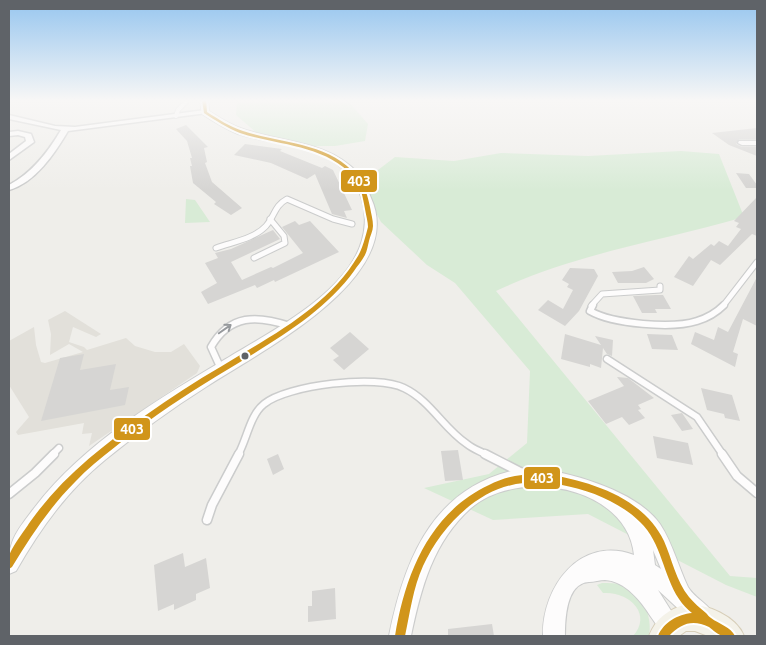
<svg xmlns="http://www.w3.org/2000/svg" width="766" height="645" font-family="Ubuntu,sans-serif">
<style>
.education{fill:#e2e0da}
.green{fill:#d8ebd6}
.building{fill:#d6d5d3}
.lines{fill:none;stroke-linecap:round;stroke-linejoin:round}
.service-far3-casing{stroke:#cbcccc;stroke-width:5.5}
.service-far2-casing{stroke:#cbcccc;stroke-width:7}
.service-far1-casing{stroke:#cbcccc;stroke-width:9}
.service-casing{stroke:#cbcccc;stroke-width:11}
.minor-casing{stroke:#cbcccc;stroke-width:3}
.tertiary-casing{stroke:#cbcccc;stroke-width:2}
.primary-casing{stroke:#d7ceb8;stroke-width:2}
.service-far3{stroke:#fdfcfc;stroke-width:4}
.service-far2{stroke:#fdfcfc;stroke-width:5}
.service-far1{stroke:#fdfcfc;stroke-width:6}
.service{stroke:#fdfcfc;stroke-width:8}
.minor{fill:#fdfcfc;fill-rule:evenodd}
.tertiary{fill:#fdfcfc;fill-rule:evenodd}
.primary{fill:#f4f2e9;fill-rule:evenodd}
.bus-1-casing{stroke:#fff;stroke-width:4}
.bus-1{fill:#d1951a;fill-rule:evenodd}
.oneway{stroke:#96999c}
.bus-dot{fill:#5f6368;stroke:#fff;stroke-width:2}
.line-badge{stroke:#fff;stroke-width:2}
.badge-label{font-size:14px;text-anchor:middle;font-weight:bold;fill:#fff}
</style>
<rect width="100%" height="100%" fill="#efeeea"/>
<path class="education" d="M65,311L101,334L96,337L73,327L69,342L84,347L87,350L126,338L135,346L155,352H171L184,344L200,366L197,373L89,446L92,433L82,434L84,423L18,435L16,432L29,417L9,385V341L34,327L36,345L41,362L45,363L83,352L69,344L50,355L51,334L48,320Z"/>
<g class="green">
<path d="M237,100H347L368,124L365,141L335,146H301L258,134L236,115Z"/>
<path d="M681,151L719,154L744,217C661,241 574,254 496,291L730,576L757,578V597L726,585L588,514L493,520L424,488L489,474L527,443L530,371L455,283L427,265L381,222L366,194L378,170L395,157L454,161L501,153L588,156Z"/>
<path d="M186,199L195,200L210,222L185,223Z"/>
<path d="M602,583C609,583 616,583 622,585C643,591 653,618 649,636H633C653,614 629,591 603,593L597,585Z"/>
</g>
<g class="building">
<path d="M186,125L208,147L204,148L207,162L205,163L212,182L242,208L231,215L214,204L216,202L193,183L190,166H192L190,158H192L187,141L176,129Z"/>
<path d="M757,128V139H739L736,144L742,147H757V156L729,145L712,133Z"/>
<path d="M245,144L282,149L280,151L322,168L325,166L333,170L352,210L344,211L347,218L332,214L315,174L307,179L271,163L234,155Z"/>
<path d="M736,173L749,174L757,185V188H746Z"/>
<path d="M757,197V236L752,234L720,265L711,260L693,286L674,277L689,256L693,259L711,244L714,246L719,241L728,246L741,229L736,227L739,223L734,221Z"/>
<path d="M295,221L299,225L310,221L339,252L275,282L274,280L257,288L255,285L208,304L201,292L217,283L205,263L218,258L215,253L231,249L273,230L280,239L231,262L242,280L271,267L273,268L303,253L282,227Z"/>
<path d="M644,267L654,279L646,283H618L612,272L632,271Z"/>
<path d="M570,268L594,269L598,276L579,311L565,326L538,310L548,300L563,309L573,290L567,287L569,284L562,280Z"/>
<path d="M757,277V326L743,319L733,352L738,354L735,367L691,344L695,332L714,340L718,327L728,332Z"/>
<path d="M656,295H663L671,309H655L657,313H642L633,296Z"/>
<path d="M350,332L369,349L344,370L333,360L339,356L330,348Z"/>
<path d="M565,334L601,345L595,336L613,340L612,356L607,354L603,348L601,368L590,364V367L561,359Z"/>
<path d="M647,334L672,335L678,350L652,349Z"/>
<path d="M84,354L80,370L116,364L110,390L129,387L125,405L41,421L60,358Z"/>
<path d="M617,377L628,378L654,398L638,405L641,409L638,410L645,418L629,425L622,417L606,424L588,401L624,386Z"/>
<path d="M701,388L732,395L740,421L725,418L724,414L707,410Z"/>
<path d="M682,413L693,429L682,431L671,415Z"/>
<path d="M653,436L688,443L693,465L657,458Z"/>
<path d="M458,450L463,480L445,481L441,451Z"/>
<path d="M278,454L284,469L273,475L267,459Z"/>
<path d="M183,553L185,567L206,558L210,588L196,594V600L174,610V604L158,611L154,565Z"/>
<path d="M335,588L336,619L308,622V606H312V591Z"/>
<path d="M492,624L494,636H448V629Z"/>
</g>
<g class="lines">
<g class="service-far3-casing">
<path id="service-far3" d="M176,116L178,110L188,100"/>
</g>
<g class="service-far2-casing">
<g id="service-far2">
<path d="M216,248C232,242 254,239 266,226C275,216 274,206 287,199L333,219L352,224"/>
<path d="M254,258L285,243L284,236L270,219"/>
<path d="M591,306L602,294L660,290V286"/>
<path d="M723,306L757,262"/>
</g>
</g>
<g class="service-far1-casing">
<g id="service-far1">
<path d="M593,305L590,311C613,324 672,329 697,321C707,318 717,312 724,305"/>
<path d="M607,359L697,417L723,455"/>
<path d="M221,369L211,347C230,314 257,315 290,326"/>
<path d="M52,455L59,448"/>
<path d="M238,455C247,439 250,415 264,404C286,385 378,374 404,388C431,401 443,428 467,444C473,449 480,451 487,455"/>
</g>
</g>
<g class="service-casing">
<g id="service">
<path d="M485,454L524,474"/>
<path d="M722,454L737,476L757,493"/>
<path d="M9,494L35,473L54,454"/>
<path d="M207,520L212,505L239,454"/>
</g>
</g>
<g class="minor-casing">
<g id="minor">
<path d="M205,110L207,111V113L68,131C55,153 35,183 9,190V185C32,173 48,152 61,130L9,119V115L55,126L75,127Z"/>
<path d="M18,131L31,134L34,142L9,160V154L26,141L25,137L18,135L9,136V132Z"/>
<path d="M739,141H757V145H742L738,143Z"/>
</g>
</g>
<g class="tertiary-casing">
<g id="tertiary">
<path d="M200,100H208L209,111C221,119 232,126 246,130C286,143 329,141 359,174C365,181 368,190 371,198C408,278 259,352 206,387C171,409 137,434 105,460C67,491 40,529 16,571L9,574C7,541 16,532 35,507C85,442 160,398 229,357C269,333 322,305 349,267C368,240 371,206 352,179C326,143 276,146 238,134C225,129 214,122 202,114Z"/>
<path d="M526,468C566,470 636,490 660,524C673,544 678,566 688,587C695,599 710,604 716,618L713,626L705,629L697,626L658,590L680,625L677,633L669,636C660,632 657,625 651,617C641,601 625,581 605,580C600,580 594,582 589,582C566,583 565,619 565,636H543C542,587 580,535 634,555C627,486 519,467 471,508C433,542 421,588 411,636H389C405,555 436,482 526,468ZM653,550L661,569L655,565Z"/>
</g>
</g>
<g class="primary-casing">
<path id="primary" d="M686,604C707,604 736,616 744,636H708L695,631H686L679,636H649C656,618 668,610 686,604Z"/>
</g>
<use href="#service-far3" class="service-far3"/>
<use href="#service-far2" class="service-far2"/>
<use href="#service-far1" class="service-far1"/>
<use href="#service" class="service"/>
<use href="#minor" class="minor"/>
<use href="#tertiary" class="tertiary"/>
<use href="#primary" class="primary"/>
<g class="bus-1-casing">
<g id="bus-1">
<path d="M202,100H206L207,112C218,119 230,127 243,131C282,144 329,142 357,176C365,185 368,197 370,207C371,213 373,220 373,226C373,231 370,236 369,241C368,245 367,251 365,255C362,261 357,266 354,271C319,320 254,352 204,384C173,403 143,424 115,447C101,458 87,469 75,482C50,507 30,537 12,567L9,569C9,565 8,561 9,557C10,549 25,530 30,522C61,478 102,446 146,415C170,398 196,381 222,366C271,336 328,307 358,256C362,250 366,235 368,227C368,222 366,215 365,209C363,198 361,186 354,177C324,144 279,146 240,133C227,128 215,120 204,113Z"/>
<path d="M545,474C590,481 643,497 664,541C672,559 676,581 689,597C694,603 700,608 706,613C708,615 709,617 711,618C719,624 731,627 735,636C731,636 726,637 723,636C718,635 713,630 709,627C693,619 681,623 669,636H658C663,623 678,614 692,613C687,609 683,605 679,599C663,575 662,543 640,522C620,502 589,490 562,485C549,483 537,482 524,483C478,487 441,527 423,566C413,588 410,613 405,636H395C405,575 429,513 489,485C499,480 510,476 522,475C529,474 537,474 545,474Z"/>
</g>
</g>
<use href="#bus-1" class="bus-1"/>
</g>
<defs><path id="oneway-shaft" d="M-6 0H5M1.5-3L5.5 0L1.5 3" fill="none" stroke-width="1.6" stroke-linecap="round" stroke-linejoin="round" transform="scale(1.25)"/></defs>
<use class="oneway" href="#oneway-shaft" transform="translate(225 329) rotate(-35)"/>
<linearGradient id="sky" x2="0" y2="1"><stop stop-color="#97c6ef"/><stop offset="0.53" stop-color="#f8f7f6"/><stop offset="1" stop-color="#f8f7f6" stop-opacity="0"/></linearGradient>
<rect width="766" height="190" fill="url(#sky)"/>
<circle class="bus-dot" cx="245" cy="356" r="4.5"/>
<g class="line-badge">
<rect x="340" y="169" width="38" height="24" rx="5" fill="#d1951a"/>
<rect x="113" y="417" width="38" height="24" rx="5" fill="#d1951a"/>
<rect x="523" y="466" width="38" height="24" rx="5" fill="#d1951a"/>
</g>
<g class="badge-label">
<text x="359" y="186">403</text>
<text x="132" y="434">403</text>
<text x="542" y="483">403</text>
</g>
<rect width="766" height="645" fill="none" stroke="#5f6368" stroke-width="20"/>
</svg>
